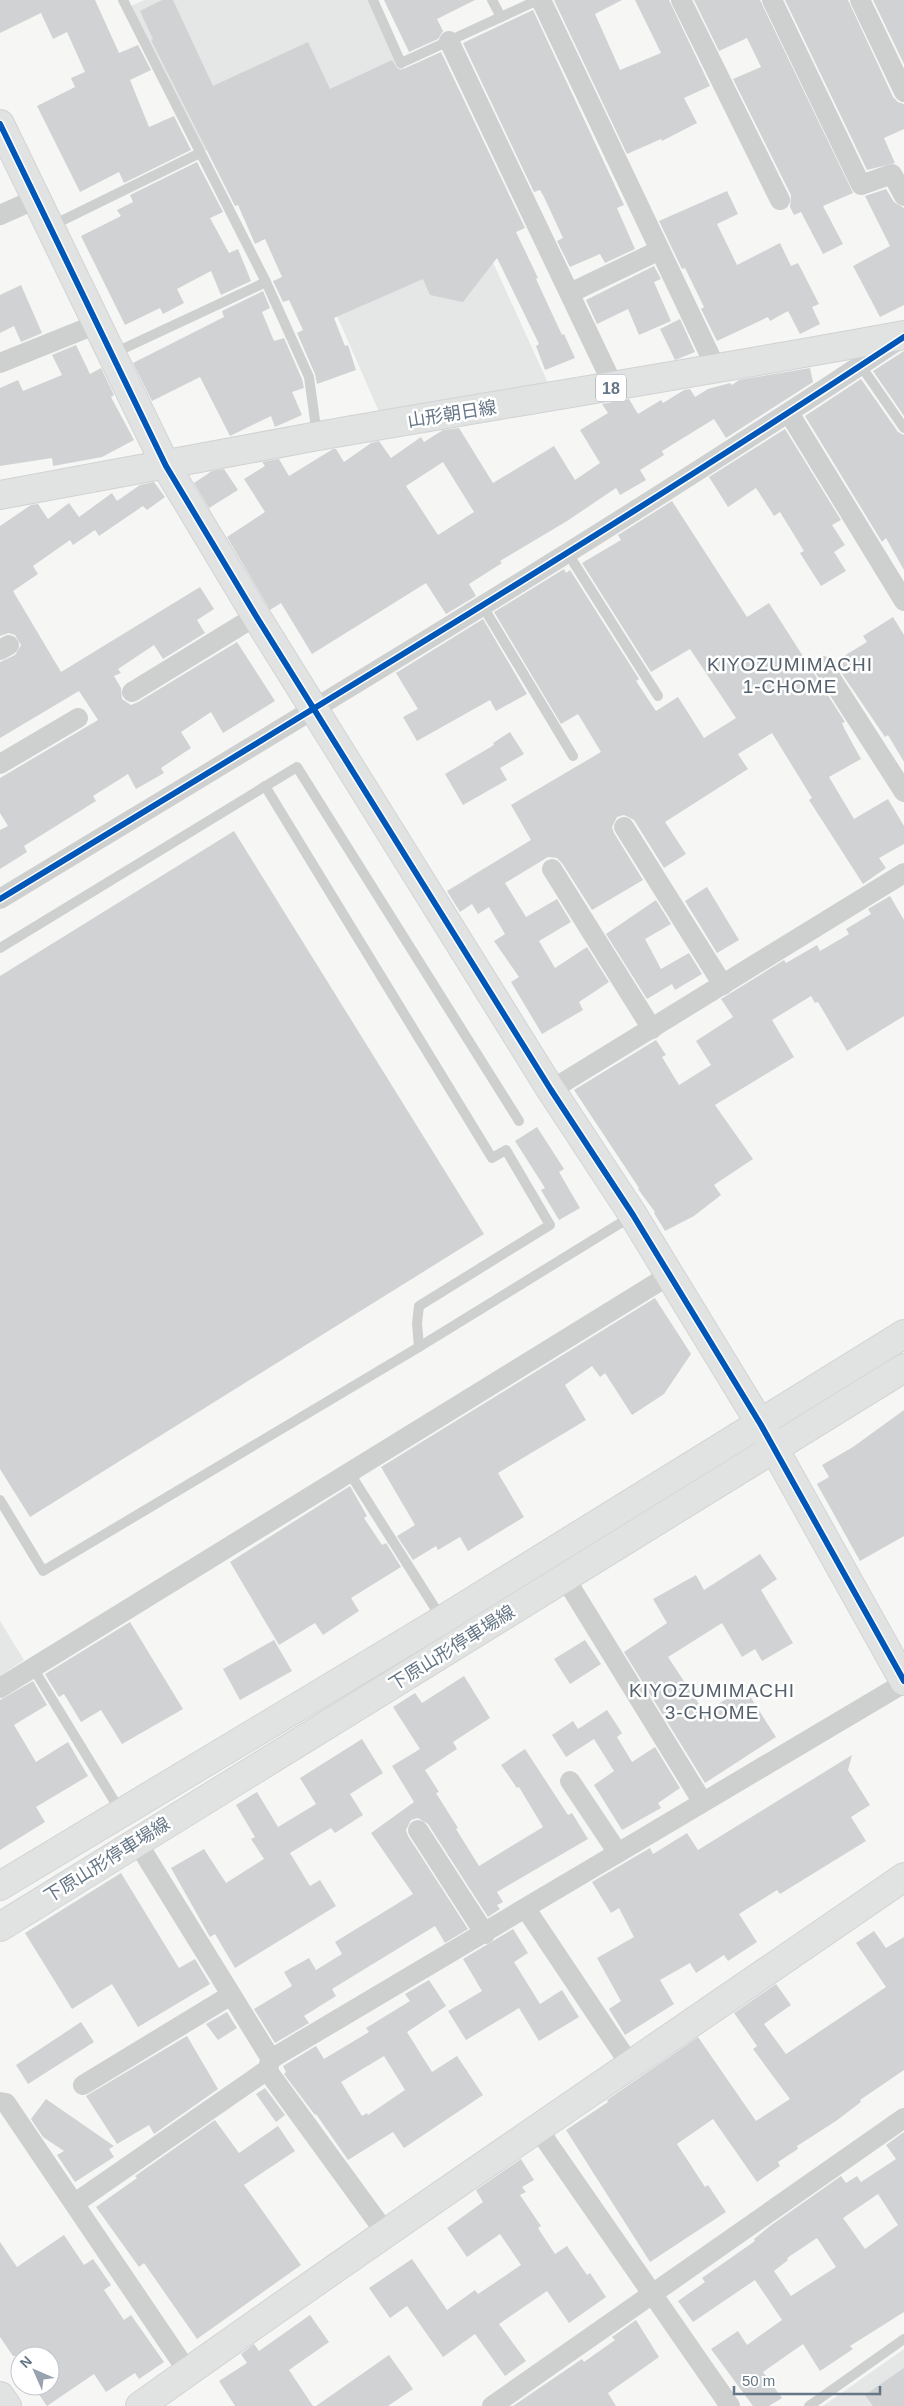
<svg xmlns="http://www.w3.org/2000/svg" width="904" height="2406" font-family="Helvetica,'Noto Sans JP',sans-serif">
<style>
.built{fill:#e5e6e6}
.building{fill:#d1d2d3;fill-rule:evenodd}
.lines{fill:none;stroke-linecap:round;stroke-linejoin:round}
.secondary-casing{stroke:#d3d4d5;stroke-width:30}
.primary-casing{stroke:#d1d2d3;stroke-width:30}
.lane{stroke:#ced0d0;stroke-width:10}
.street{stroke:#ced0d0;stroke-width:20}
.secondary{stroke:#e1e2e2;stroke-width:28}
.primary{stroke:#e1e2e2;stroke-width:28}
.cycleway-casing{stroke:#fff;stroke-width:9}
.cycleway{stroke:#0057b8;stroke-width:6}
.labels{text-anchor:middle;stroke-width:5;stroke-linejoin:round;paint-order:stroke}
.shield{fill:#fff;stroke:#939faa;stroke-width:1}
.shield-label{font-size:16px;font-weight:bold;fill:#657686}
.street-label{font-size:18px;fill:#657686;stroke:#fff}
.neighbourhood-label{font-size:19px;letter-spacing:1px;fill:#54606b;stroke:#fff}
</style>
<rect width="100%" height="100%" fill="#f6f6f5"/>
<g class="built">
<path d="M144,0H373L549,385L380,414L256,131L200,153L127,8Z"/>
<path d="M0,1621L24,1660L0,1676Z"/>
<path d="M904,2349V2406H823Z"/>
</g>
<g class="building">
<path d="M0,0H95L119,53L138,45L151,70L130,80L149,127L174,116L191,150L124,183L119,172L80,192L37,106L75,87L71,78L85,72L67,32L53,39L41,13L0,33Z"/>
<path d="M162,0H173L213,86L308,42L330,89L392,60L397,68L401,70L441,52L525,228L516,232L538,278L536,279L562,335L564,334L575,358L545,370L536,346L539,344L497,258L463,302L430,295L423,279L334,318L345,346L348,345L356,370L317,384L315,374L297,333L303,330L289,300L283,302L273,281L282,277L265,239L255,244L238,205L235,206L151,40L153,39L140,11Z"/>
<path d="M384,0H475L437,19L443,31L438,39L409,52Z"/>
<path d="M554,0H622L595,14L620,70L661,53L635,0H669L710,86L684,98L697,123L662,141L661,139L627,154Z"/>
<path d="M694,0H760L853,193L823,206L843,244L823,254L801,212L794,215L790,207L791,195L733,79L761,67L747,38L719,51Z"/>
<path d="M785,0H848L893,97L898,102L904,104V129L884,138L895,163L867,170Z"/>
<path d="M873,0H904V64Z"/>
<path d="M533,10L624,205L617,208L635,249L605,263L600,254L570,267L557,241L563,238L544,197L540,190L534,192L463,43Z"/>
<path d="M197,162L223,212L210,218L229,253L238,249L251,281L221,295L211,271L177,289L184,303L163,314L160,308L125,325L81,236L121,216L117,210L133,202L130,195Z"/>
<path d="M886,189L894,202L904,208V305L880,317L853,266L890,246L865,196Z"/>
<path d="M727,191L738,214L717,224L737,265L780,243L791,266L798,263L819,304L812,307L820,324L800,334L788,311L770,321L768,317L717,341L701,309L704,307L685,268L682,269L659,221Z"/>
<path d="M654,266L661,279L654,282L671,321L639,335L628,309L597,324L586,300Z"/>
<path d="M21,285L42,333L21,342L14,326L0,333V295Z"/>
<path d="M263,291L270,308L262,312L274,341L284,338L302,379L304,388L292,392L302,415L275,427L271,416L230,436L200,377L152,401L133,363L224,317L222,311Z"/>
<path d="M680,319L695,352L675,360L660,329Z"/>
<path d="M76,345L90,374L101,368L114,395L111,397L134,440L102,457L53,466L52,458L0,466V388L18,380L23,391L62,375L52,355Z"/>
<path d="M904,351V416L873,371Z"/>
<path d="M810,368L813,382L726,438L714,419L662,451L664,455L640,470L646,480L620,495L616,488L567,521L500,561L502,563L469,584L476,596L446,614L426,583L312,654L281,603L270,610L227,537L265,512L244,479L265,466L262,462L279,459L289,476L333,449H336L344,462L371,443L379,441L391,458L421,437L424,442L443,430L459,428L493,483L554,446L575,480L600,463L580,430L608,413L602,404L629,399L638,414L661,400L663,403L684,390L690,389L695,397L708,389L730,383L732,385L739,380ZM443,462L474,512L438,535L406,486Z"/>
<path d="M861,379L898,432L904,435V570L886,538L882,542L805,416Z"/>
<path d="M785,429L841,520L832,525L845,545L834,552L846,571L821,586L800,553L804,551L780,512L774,516L756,488L728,507L709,477Z"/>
<path d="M224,469L238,490L209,508L194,483L212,471Z"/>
<path d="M154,482L165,497L147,510L143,506L99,536L95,530L73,545L70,540L33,566L38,574L13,591L61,672L200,587L214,609L197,620L205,633L163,659L154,645L118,669L121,673L114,676L121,688L122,699L131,705L138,702L237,642L275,701L223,733L211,712L181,732L191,748L161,768L164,773L136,789L128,774L93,796L96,801L24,846L27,852L0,869V830L8,826L0,813V778L98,720L79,691L0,738V662L15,655L21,645L15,635L9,633L0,636V526L31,505L38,504L48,519L69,503L79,517L112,493L117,501L140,485Z"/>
<path d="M672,501L747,617L769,603L845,722L842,723L845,730L861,759L829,777L854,819L888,799L904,826V844L879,858L886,868L863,884L809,800L812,798L772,733L738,754L748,769L665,822L686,854L664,868L634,820L624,815L617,817L612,827L614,833L643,880L592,910L562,863L557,858L548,857L505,883L526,917L557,899L571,922L539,941L555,968L587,947L609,982L579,1002L583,1010L542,1034L511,982L519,977L494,941L505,934L489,907L478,914L472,904L460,912L447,891L531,840L511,805L601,752L578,714L561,724L494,612L564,569L566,573L570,570L639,679L636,681L656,711L678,697L704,738L736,718L690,649L651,672L582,563L621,540L618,535Z"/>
<path d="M893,617L904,635V762L888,735L885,737L834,662L867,642L863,636Z"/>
<path d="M483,619L527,694L496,711L490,700L417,741L403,717L418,709L396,673Z"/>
<path d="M510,732L524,754L500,768L507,780L463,805L445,774L494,745L493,743Z"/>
<path d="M234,831L484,1234L30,1517L0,1469V976Z"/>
<path d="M707,887L739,940L717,953L685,901Z"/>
<path d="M890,896L904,920V1016L847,1051L818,1002L815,1003L811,996L772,1020L794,1057L715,1105L753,1159L714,1185L721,1195L694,1216L665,1231L654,1213L655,1212L638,1189L639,1188L574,1090L656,1040L666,1055L662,1057L679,1085L711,1065L696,1041L733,1017L721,999L784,960L786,963L817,945L820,951L849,934L846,929L871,914L868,909Z"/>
<path d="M656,900L671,924L645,939L661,969L689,953L702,974L675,990L672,984L647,999L606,934Z"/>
<path d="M537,1127L564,1169L559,1172L580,1208L559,1220L541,1190L545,1188L515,1141Z"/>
<path d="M655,1298L691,1354L664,1394L632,1415L605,1373L600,1377L592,1366L565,1385L586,1420L498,1473L524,1517L468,1551L460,1537L438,1550L436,1546L413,1560L397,1536L415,1525L381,1467Z"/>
<path d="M904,1410V1536L860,1561L817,1484L829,1477L822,1465L853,1447Z"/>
<path d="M350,1486L367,1516L364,1518L382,1545L386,1543L401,1567L351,1598L359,1611L323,1635L315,1623L279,1645L230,1562Z"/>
<path d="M760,1554L777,1579L761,1590L793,1643L762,1661L755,1649L742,1657L722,1623L668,1657L705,1713L744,1687L776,1737L705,1783L624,1652L667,1623L653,1599L696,1575L704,1590Z"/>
<path d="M130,1622L183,1709L122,1744L101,1710L81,1722L64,1694L59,1697L45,1674Z"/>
<path d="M274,1640L292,1671L240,1700L223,1669Z"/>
<path d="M585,1640L601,1664L570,1684L554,1659Z"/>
<path d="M464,1676L490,1718L453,1742L457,1749L425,1770L439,1792L436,1793L458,1828L456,1829L479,1866L543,1827L519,1787L517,1788L501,1765L525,1749L568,1815L572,1813L588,1839L497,1892L503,1902L497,1905L500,1909L488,1917L428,1824L418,1818L411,1820L406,1830L408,1836L468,1929L445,1943L435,1926L332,1989L336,1996L304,2016L309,2023L275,2043L254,2009L292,1986L284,1972L309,1958L316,1970L342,1954L335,1942L413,1894L371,1833L414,1802L392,1766L420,1749L393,1707L415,1693L422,1703Z"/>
<path d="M33,1681L47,1705L14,1725L36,1762L68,1742L88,1776L36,1807L45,1822L0,1850V1700Z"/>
<path d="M607,1710L622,1733L617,1737L632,1762L655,1747L680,1788L658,1803L661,1808L622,1830L594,1785L614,1771L594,1739L566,1757L552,1735L573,1721L578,1729Z"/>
<path d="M362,1739L383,1773L350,1794L363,1815L335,1833L331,1828L290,1853L310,1886L320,1880L336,1906L235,1968L215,1934L210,1937L171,1868L204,1849L226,1883L264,1859L251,1839L255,1837L236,1805L257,1792L278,1827L316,1804L300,1778Z"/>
<path d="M852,1755L848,1770L870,1805L851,1817L866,1841L780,1894L777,1890L739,1914L757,1942L728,1961L724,1955L696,1973L690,1963L660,1980L674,2004L625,2035L609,2009L621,2001L597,1958L634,1937L619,1908L611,1913L592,1882L650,1848L653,1854L687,1833L698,1850Z"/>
<path d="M121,1873L179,1968L195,1959L210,1984L138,2027L112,1984L72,2009L25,1933Z"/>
<path d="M513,1929L528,1953L514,1962L540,2004L562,1990L579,2017L539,2041L519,2008L466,2040L448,2011L482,1991L463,1959Z"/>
<path d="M874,1931L886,1948L904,1937V2070L860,2100L861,2102L836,2121L797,2146L798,2149L778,2162L780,2166L757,2182L713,2119L677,2144L705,2187L708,2185L726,2212L650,2262L566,2130L608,2102L607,2100L698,2037L756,2121L790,2099L753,2049L757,2046L734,2013L776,1984L791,2005L764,2024L786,2054L886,1987L856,1943Z"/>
<path d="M429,1980L446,2006L407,2032L432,2072L457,2056L483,2095L404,2148L393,2132L348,2160L316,2114L315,2115L284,2074L286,2072L283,2066L316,2046L324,2059L369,2032L366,2028L410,2001L405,1994ZM384,2056L405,2090L368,2115L367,2113L362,2116L341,2082Z"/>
<path d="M227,2012L237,2028L218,2040L206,2024Z"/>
<path d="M81,2022L94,2042L28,2084L16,2065Z"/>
<path d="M187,2036L218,2089L154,2134L149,2125L117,2144L86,2096Z"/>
<path d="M265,2088L285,2115L276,2122L256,2094Z"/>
<path d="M46,2099L114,2146L109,2149L114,2157L75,2182L57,2155L64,2151L43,2137L31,2119Z"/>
<path d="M215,2120L239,2153L278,2126L295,2151L244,2185L301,2265L197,2339L144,2263L139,2267L96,2207L137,2178L135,2176Z"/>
<path d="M904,2132V2312L850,2346L853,2349L820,2371L803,2344L763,2372L782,2398L769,2406H753L711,2349L738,2331L747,2345L782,2320L755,2280L693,2322L678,2301L705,2282L702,2278L755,2241L754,2239L770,2226L841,2176L846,2183L857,2176L861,2182L896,2159L886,2145ZM878,2194L898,2225L865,2249L843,2218ZM817,2238L836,2267L791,2296L774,2271L788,2260L787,2258Z"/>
<path d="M521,2159L534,2180L522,2187L526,2192L520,2195L541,2226L538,2228L555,2254L567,2246L587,2275L590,2273L606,2297L569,2323L547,2291L499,2324L526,2361L505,2376L475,2334L443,2357L407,2306L390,2318L369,2288L412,2259L447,2310L475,2290L478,2294L521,2265L500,2234L467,2257L447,2228L483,2202L476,2190Z"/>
<path d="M64,2235L84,2265L93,2259L111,2285L104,2290L124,2320L131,2315L164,2362L139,2379L135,2373L106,2392L94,2374L47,2406L33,2386H50V2356H13L0,2337V2242L17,2267Z"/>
<path d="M310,2315L329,2342L289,2370L313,2406H235L219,2381L247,2363L241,2354L254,2344L259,2351Z"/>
<path d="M636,2320L659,2357L608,2393L616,2406H513L582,2359L584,2362L615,2340L612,2337Z"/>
<path d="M389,2355L413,2389L388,2406H316Z"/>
<path d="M904,2368V2406H873L865,2395Z"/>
</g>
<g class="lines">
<g class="secondary-casing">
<g id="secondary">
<path d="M0,124L166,466L256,616L551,1090L633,1215L761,1425L904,1681"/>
<path d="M0,1886L442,1620L904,1334"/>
<path d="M0,1927L904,1368"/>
<path d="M140,2406C392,2226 649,2053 904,1877"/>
</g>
</g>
<g class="primary-casing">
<g id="primary">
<path d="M0,495C106,476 212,455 318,436C513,402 709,371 904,335"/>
<path d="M0,2396L7,2406"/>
</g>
</g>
<g class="lane">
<path d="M123,0L266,282L309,377L317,435"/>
<path d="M373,0L401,63L538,0"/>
<path d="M492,0L501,17"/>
<path d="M51,226L200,153"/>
<path d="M112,354L266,282"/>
<path d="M861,366L904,428"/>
<path d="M567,552L658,696"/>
<path d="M482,605L573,756"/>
<path d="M265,786L492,1158L506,1150L550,1225L419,1306L417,1323L419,1347"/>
<path d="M0,948L297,767L519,1121"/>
<path d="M349,1472L442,1619"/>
<path d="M0,1500L43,1571L419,1347L632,1216"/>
<path d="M33,1668L121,1812"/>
<path d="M809,2406L904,2339"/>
</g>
<g class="street">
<path d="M541,0L717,370"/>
<path d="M681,0L780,200"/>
<path d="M772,0L861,185L892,174L904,196"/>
<path d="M860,0L904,92"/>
<path d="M449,41L614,387"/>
<path d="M0,215L36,199"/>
<path d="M570,293L660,250"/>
<path d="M0,363L97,324"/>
<path d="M789,413L904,601"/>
<path d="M0,650L9,645"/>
<path d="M823,666L904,792"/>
<path d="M132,692L256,616"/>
<path d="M0,764L78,718"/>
<path d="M624,827L723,985"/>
<path d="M552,869L652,1029"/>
<path d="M0,899C302,716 606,535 900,339"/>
<path d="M551,1090L904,873"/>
<path d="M565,1578L702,1801"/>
<path d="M0,1688L668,1276"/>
<path d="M570,1781L618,1853"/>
<path d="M418,1830L485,1934"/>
<path d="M137,1842L271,2059"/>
<path d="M526,1909L631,2066"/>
<path d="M267,2070L385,2232"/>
<path d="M83,2085L231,1995"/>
<path d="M0,2102L6,2103L188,2372"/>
<path d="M538,2129L730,2406"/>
<path d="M75,2203L267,2070L271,2059C483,1935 692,1807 904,1683"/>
<path d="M492,2406L904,2118"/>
</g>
<use href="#secondary" class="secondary"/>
<use href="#primary" class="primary"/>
<g class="cycleway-casing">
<g id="cycleway">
<path d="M0,124L166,466L256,616L551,1090L633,1215L761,1425L904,1681"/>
<path d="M0,899C303,715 608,533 904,337"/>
</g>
</g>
<use href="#cycleway" class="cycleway"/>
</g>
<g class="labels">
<rect class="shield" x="596" y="374.5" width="30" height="27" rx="4"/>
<g class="shield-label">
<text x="611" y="394">18</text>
</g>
<g class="street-label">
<text transform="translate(452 414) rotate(-9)" y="6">山形朝日線</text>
<text transform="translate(452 1648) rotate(-32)" y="6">下原山形停車場線</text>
<text transform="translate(107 1860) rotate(-32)" y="6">下原山形停車場線</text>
</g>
<g class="neighbourhood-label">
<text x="790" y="671">KIYOZUMIMACHI<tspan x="790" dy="22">1-CHOME</tspan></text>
<text x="712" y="1697">KIYOZUMIMACHI<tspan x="712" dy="22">3-CHOME</tspan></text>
</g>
</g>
<g transform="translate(35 2371) rotate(315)"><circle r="24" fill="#ffffff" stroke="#c1c8cf"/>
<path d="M0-4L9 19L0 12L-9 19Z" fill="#98a3ad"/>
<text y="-8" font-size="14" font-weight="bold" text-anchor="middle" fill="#657686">N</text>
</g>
<path d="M734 2386v8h146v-8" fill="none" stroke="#657686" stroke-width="2.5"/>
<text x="742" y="2386" font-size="15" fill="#657686" stroke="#ffffff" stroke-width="4" paint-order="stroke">50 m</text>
</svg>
